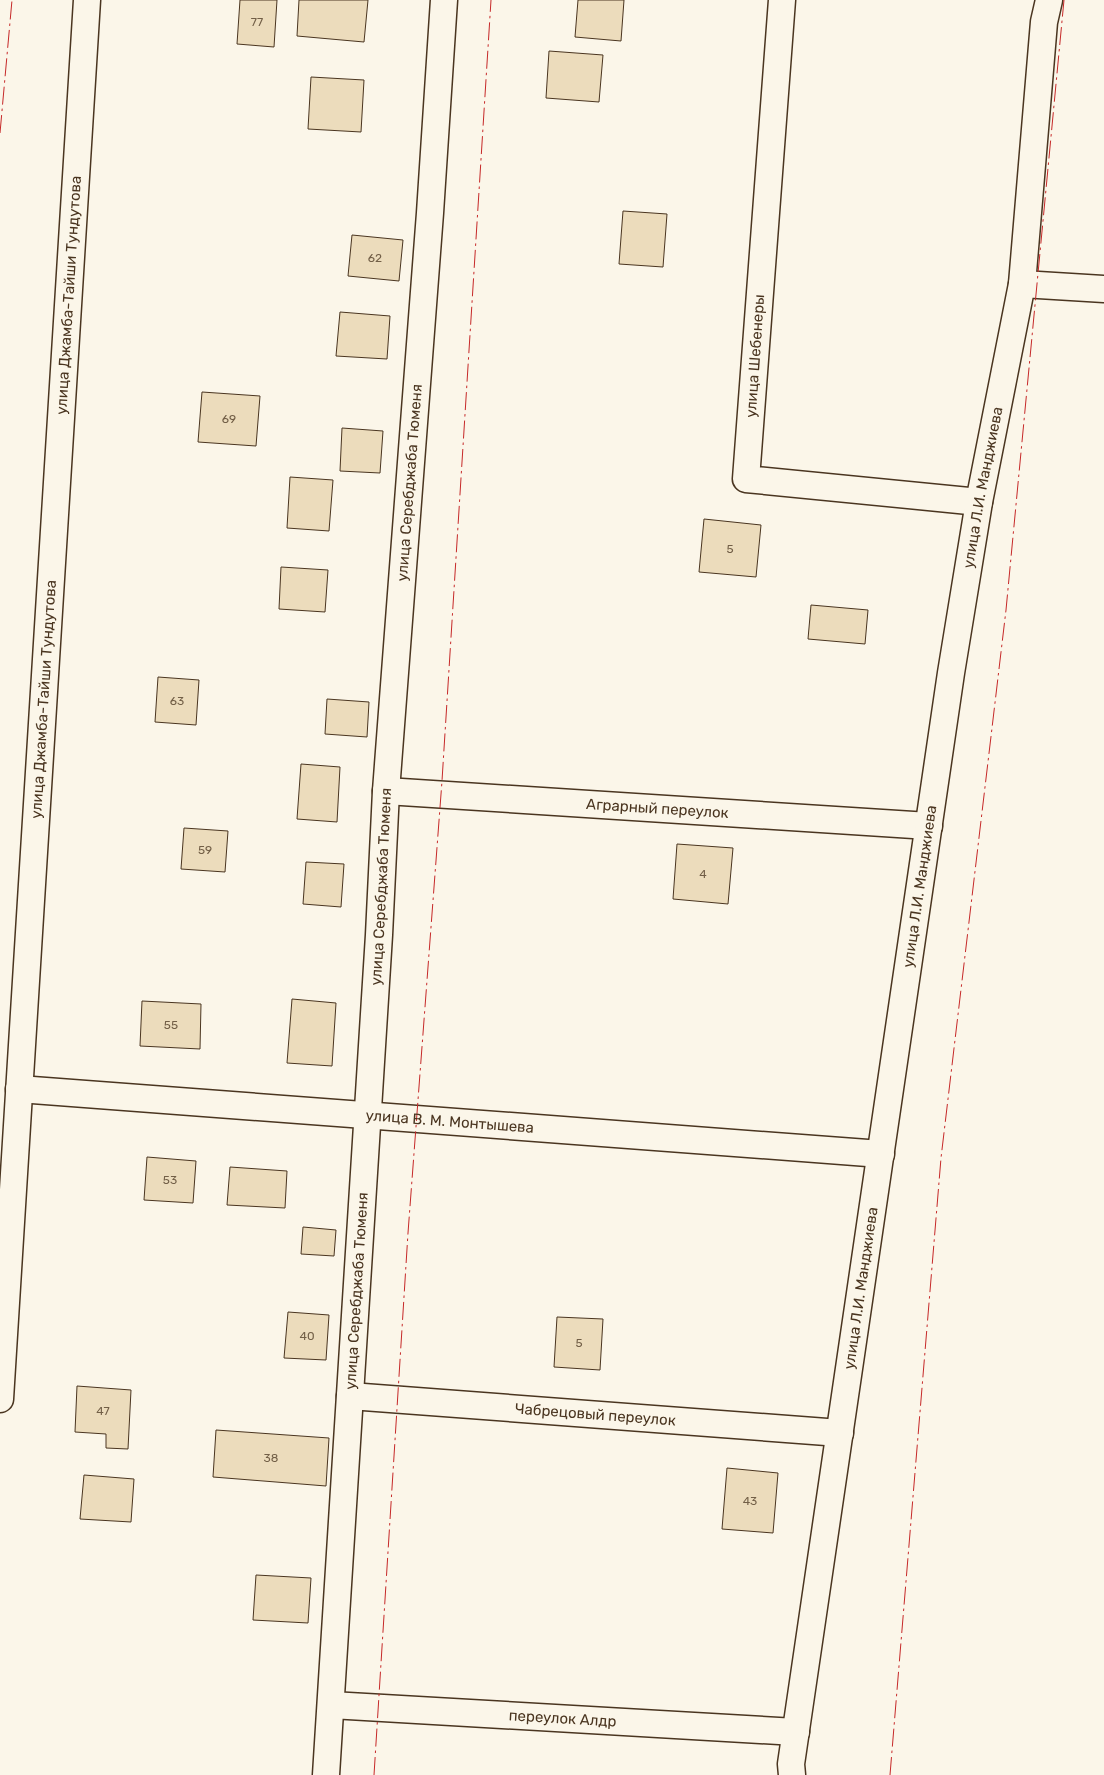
<svg xmlns="http://www.w3.org/2000/svg" width="1104" height="1775" font-family="Rubik,sans-serif">
<style>
.building{fill:#ecdcbc;stroke:#4a3520}
.lines{fill:none;stroke-linecap:round;stroke-linejoin:round}
.street-casing{stroke:#4a3520;stroke-width:29}
.street{stroke:#fbf6e9;stroke-width:26}
.power{stroke:#c62828;stroke-width:1;stroke-dasharray:18 4 2.5 4;stroke-linecap:butt}
.labels{text-anchor:middle;stroke-width:4;stroke-linejoin:round;paint-order:stroke}
.number-label{font-size:12px;fill:#725f47}
.street-label{font-size:15px;fill:#4a3520;stroke:#fbf6e9}
</style>
<rect width="100%" height="100%" fill="#fbf6e9"/>
<g class="building">
<path d="M240,0H277L274,47L237,44Z"/>
<path d="M299,0H368L364,42L297,36Z"/>
<path d="M578,0H624L621,41L575,37Z"/>
<path d="M549,51L603,55L599,102L546,98Z"/>
<path d="M311,77L364,80L361,132L308,129Z"/>
<path d="M623,211L667,214L663,267L619,264Z"/>
<path d="M352,235L403,240L399,281L348,276Z"/>
<path d="M340,312L390,316L387,359L336,356Z"/>
<path d="M202,392L260,396L256,446L198,442Z"/>
<path d="M342,428L383,431L380,473L340,471Z"/>
<path d="M290,477L333,480L329,531L287,528Z"/>
<path d="M704,519L761,525L756,577L699,572Z"/>
<path d="M281,567L328,570L325,612L279,609Z"/>
<path d="M811,605L868,610L865,644L808,639Z"/>
<path d="M158,677L199,680L196,725L155,722Z"/>
<path d="M327,699L369,702L367,737L325,734Z"/>
<path d="M301,764L340,767L337,822L297,819Z"/>
<path d="M184,828L228,831L225,872L181,869Z"/>
<path d="M677,844L733,848L728,904L673,899Z"/>
<path d="M306,862L344,864L341,907L303,904Z"/>
<path d="M292,999L336,1003L332,1066L287,1063Z"/>
<path d="M142,1001L201,1004L200,1049L140,1046Z"/>
<path d="M147,1157L196,1161L193,1203L144,1200Z"/>
<path d="M230,1167L287,1171L285,1208L227,1205Z"/>
<path d="M303,1227L336,1230L334,1256L301,1254Z"/>
<path d="M288,1312L329,1315L326,1360L284,1358Z"/>
<path d="M557,1317L603,1319L600,1370L554,1367Z"/>
<path d="M77,1386L131,1390L128,1449L106,1448V1434L75,1432Z"/>
<path d="M216,1430L329,1438L326,1486L213,1477Z"/>
<path d="M727,1468L778,1473L773,1533L722,1529Z"/>
<path d="M84,1475L134,1479L131,1522L80,1519Z"/>
<path d="M256,1575L311,1578L308,1623L253,1620Z"/>
</g>
<g class="lines">
<g class="street-casing">
<g id="street">
<path d="M782,0L746,479L979,502"/>
<path d="M1022,284L1104,289"/>
<path id="s1" d="M386,791L929,826"/>
<path id="s2" d="M19,1089L881,1154"/>
<path id="s3" d="M350,1396L840,1433"/>
<path id="s4" d="M0,1399L87,0"/>
<path id="s5" d="M331,1705L796,1732"/>
<path id="s6" d="M326,1775L379,935L386,791L430,213L444,0"/>
<path id="s7" d="M792,1775L791,1764L951,673L979,502L1022,284L1044,22L1049,0"/>
</g>
</g>
<use href="#street" class="street"/>
<g class="power">
<path d="M0,133L12,0"/>
<path d="M374,1775L408,1233L442,781L491,0"/>
<path d="M890,1775L941,1158L1006,610L1064,0"/>
</g>
</g>
<g class="labels">
<g class="number-label">
<text x="257" y="26">77</text>
<text x="375" y="262">62</text>
<text x="229" y="423">69</text>
<text x="730" y="553">5</text>
<text x="177" y="705">63</text>
<text x="205" y="854">59</text>
<text x="703" y="878">4</text>
<text x="171" y="1029">55</text>
<text x="170" y="1184">53</text>
<text x="307" y="1340">40</text>
<text x="579" y="1347">5</text>
<text x="103" y="1415">47</text>
<text x="271" y="1462">38</text>
<text x="750" y="1505">43</text>
</g>
<g class="street-label">
<text dy="5" stroke="none"><textPath href="#s4" startOffset="1106">улица Джамба-Тайши Тундутова</textPath></text>
<text transform="translate(755 356) rotate(-86)" y="5">улица Шебенеры</text>
<text dy="5" stroke="none"><textPath href="#s6" startOffset="1295">улица Серебджаба Тюменя</textPath></text>
<text dy="5" stroke="none"><textPath href="#s7" startOffset="1302">улица Л.И. Манджиева</textPath></text>
<text dy="5" stroke="none"><textPath href="#s4" startOffset="701">улица Джамба-Тайши Тундутова</textPath></text>
<text dy="5" stroke="none"><textPath href="#s1" startOffset="272">Аграрный переулок</textPath></text>
<text dy="5" stroke="none"><textPath href="#s6" startOffset="890">улица Серебджаба Тюменя</textPath></text>
<text dy="5" stroke="none"><textPath href="#s7" startOffset="898">улица Л.И. Манджиева</textPath></text>
<text dy="5" stroke="none"><textPath href="#s2" startOffset="432">улица В. М. Монтышева</textPath></text>
<text dy="5" stroke="none"><textPath href="#s7" startOffset="492">улица Л.И. Манджиева</textPath></text>
<text dy="5" stroke="none"><textPath href="#s6" startOffset="485">улица Серебджаба Тюменя</textPath></text>
<text dy="5" stroke="none"><textPath href="#s3" startOffset="246">Чабрецовый переулок</textPath></text>
<text dy="5" stroke="none"><textPath href="#s5" startOffset="232">переулок Алдр</textPath></text>
</g>
</g>
</svg>
